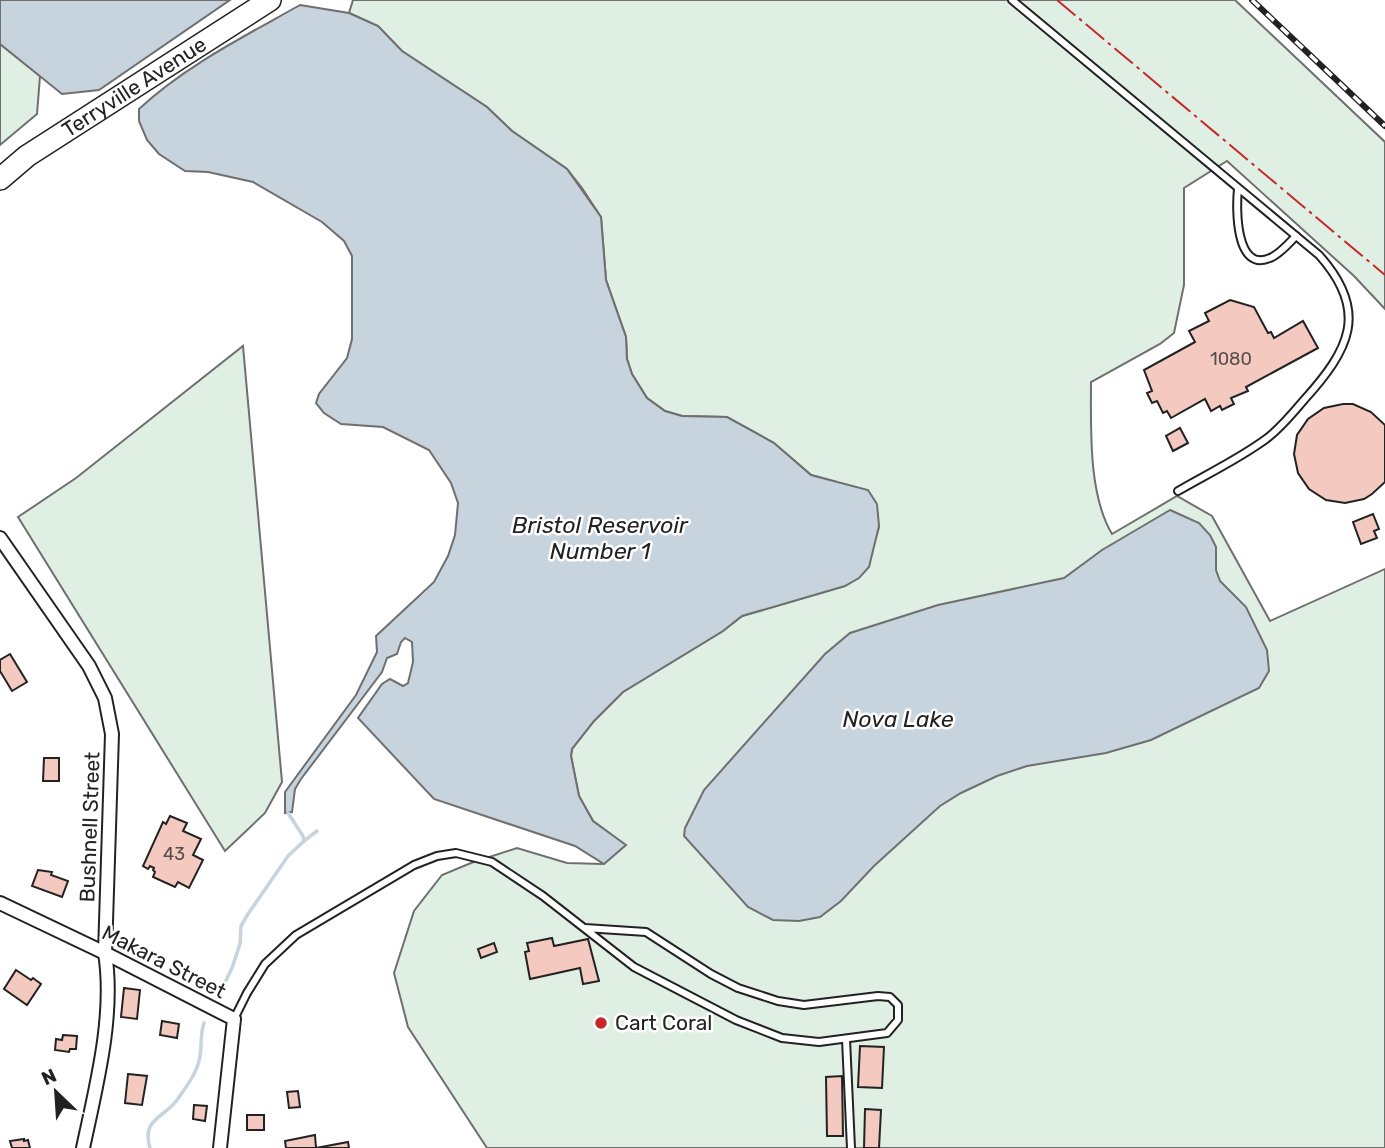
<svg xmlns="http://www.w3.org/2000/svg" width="1385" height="1148" font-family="Rubik,sans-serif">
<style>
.green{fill:#e0efe3;stroke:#6f6f6f;stroke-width:2}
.water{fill:#c7d3dd;stroke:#6f6f6f;stroke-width:2}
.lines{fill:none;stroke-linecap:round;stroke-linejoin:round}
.stream{stroke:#c7d3dd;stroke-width:3.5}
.building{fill:#f3c9c0;stroke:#222;stroke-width:2}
.lane-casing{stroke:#222;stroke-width:10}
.street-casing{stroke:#222;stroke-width:16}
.highway-casing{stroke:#222;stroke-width:24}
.lane{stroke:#fff;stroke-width:6}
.street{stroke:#fff;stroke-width:12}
.highway{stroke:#fff;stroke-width:21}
.rail-casing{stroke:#222;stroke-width:6}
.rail{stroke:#fff;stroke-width:3.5;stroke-dasharray:10;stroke-linecap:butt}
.power{stroke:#c62828;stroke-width:2;stroke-dasharray:24 5 3.5 5;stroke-linecap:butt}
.poi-dot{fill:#c62828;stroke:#fff;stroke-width:2.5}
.labels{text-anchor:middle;stroke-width:5;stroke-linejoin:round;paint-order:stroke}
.number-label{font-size:18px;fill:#564c4a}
.street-label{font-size:21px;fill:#222;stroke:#fff}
.poi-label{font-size:21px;fill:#222;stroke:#fff;text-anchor:start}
.water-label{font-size:23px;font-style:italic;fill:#222;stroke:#fff}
</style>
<rect width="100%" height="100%" fill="#fff"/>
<g class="green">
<path d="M353,0H1235L1385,142V309L1354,276L1227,161L1184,188V285L1174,333L1160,344L1091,382C1091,427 1088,494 1112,534L1177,496L1212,516L1270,621L1385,569V1148H487L408,1027L394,973L414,911L442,875L471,863L517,848L567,863L603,864L625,845L593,821L579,796L571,756L572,749L594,721L623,692L723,631L742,616L845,586L874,544L879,527L836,482L811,475L774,443L727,417L682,416L665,411L647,398L632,374L627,359L626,337L606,280L601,217L582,188L567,169L512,131L487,107L402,51L378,26L349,13Z"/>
<path d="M0,44L40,76L37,114L0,145Z"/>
<path d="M243,346L282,782L265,813L225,851L18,517L76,478Z"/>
</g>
<g class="water">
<path d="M0,0H230L99,90L62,94L0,44Z"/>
<path d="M300,5L349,13L378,26L402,51L487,107L512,131L567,169L601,217L606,280L626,337L627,359L632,374L647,398L665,411L682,416L727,417L774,443L811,475L868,490L877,504L879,526L869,567L859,578L845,586L742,616L723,631L623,692L594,721L572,749L571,756L579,796L593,821L626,845L604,864L575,846L434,799L358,718L382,684L390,679L403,686L408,683L413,662L412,642L405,638L401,642L397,654L387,658L382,672L301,779L295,789L292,812L285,813V792L356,695L377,652L376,636L434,582L448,556L455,535L458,503L451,483L429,450L383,427L341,424L324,413L316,403L319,394L347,358L352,339V256L344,241L322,222L253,182L208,172L185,171L159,154L147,140L139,121V109C185,66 245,36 300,5Z"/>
<path d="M1170,510L1199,523L1210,535L1216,547V570L1220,581L1246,607L1267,650L1269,671L1259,688L1151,740L1106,753L1027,766L997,776L961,793L940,806L874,866L841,901L820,917L799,921L773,920L748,907L684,836L685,828L704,790L825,654L850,633L938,605L1064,578L1102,550Z"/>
</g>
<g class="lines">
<g class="stream">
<path d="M304,841L317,831"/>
<path d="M218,997L232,968L240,944L241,926L248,914L288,856L304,841L303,836L288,813"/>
<path d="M150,1148C141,1119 164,1118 177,1100C186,1087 198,1072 200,1056C202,1044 200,1034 204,1023"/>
</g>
</g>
<g class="building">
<path d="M1230,300L1254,307L1268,333L1271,332L1274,338L1303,321L1318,348L1246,387L1248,391L1231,398L1234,404L1222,410L1220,406L1211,411L1205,399L1171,418L1167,411L1163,413L1157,401L1152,403L1147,393L1152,391L1144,370L1195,342L1189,331L1209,321L1205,313Z"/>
<path d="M1343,404H1353L1371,412L1385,425V482L1372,494L1364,499L1345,503L1326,500L1309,489L1298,473L1294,454L1297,435L1308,419L1324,408Z"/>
<path d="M1180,428L1188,443L1173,451L1166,436Z"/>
<path d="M1373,514L1379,529L1374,531L1377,538L1361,544L1353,522Z"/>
<path d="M10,654L27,682L12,691L0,671V660Z"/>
<path d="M44,758H59V781H43Z"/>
<path d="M170,816L187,823L183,831L201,839L193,855L203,860L189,888L178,882L175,887L153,877L155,872L153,870L154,868L150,866L148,869L143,866L163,822L166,824Z"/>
<path d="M38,870L52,872L51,875L68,881L62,897L32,886Z"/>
<path d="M552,938L554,946L588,939L599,981L583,984L580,968L530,979L525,952L529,951L527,943Z"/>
<path d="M494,943L497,952L481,958L478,949Z"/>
<path d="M16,970L31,980L33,978L41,984L27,1005L4,989Z"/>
<path d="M124,988L140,990L137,1019L121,1017Z"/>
<path d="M162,1021L179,1024L177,1038L160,1035Z"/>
<path d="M63,1035L77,1036L76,1049H70L69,1052L55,1050L56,1039L62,1040Z"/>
<path d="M860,1046L884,1047L882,1088L858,1087Z"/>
<path d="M128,1074L147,1076L142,1105L125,1103Z"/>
<path d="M842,1076L843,1136H827L826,1077Z"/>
<path d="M298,1091L300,1107L289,1108L287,1092Z"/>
<path d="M194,1105L207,1106L205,1121L193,1119Z"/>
<path d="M865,1109L881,1110L879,1148H864Z"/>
<rect x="247" y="1115" width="17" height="15"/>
<path d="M315,1135L316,1148L348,1142L349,1148H286L285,1141Z"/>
<path d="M24,1139V1141L28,1140L30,1148H12L10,1141Z"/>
</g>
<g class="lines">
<g class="lane-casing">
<g id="lane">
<path d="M1012,0L1319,255C1370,312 1349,350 1304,400C1292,414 1281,428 1266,439C1239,459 1207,474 1178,491"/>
<path d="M1238,189C1236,207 1235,273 1270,258C1280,254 1289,243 1296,236"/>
<path d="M234,1019L247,993L265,964L296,935L414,865L437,856L456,853L492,862L543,896L634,967L736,1020L782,1038L819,1042L887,1033L898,1020V1005L890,997L878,996L804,1005L778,1001L738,988L711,974L646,932L585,928"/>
<path d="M846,1039L851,1148"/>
</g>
</g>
<g class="street-casing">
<g id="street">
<path d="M0,538L89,666L105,698L112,734L105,953C115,1015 96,1087 83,1148"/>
<path d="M0,903L105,953L234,1019L220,1148"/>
</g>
</g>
<g class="highway-casing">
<g id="highway">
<path id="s1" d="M0,179L27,156L270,0"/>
</g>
</g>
<use href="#lane" class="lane"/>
<use href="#street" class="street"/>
<use href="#highway" class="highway"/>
<g class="rail-casing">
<path id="rail" d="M1252,0L1385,126"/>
</g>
<use href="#rail" class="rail"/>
<path class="power" d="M1057,0L1385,275"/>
</g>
<circle class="poi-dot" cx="601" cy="1023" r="7"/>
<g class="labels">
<g class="number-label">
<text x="1231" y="365">1080</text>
<text x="174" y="860">43</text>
</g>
<g class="street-label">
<text dy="7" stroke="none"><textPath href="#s1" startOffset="163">Terryville Avenue</textPath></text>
<text transform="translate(90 827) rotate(-88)" y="7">Bushnell Street</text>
<text transform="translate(164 962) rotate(27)" y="7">Makara Street</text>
</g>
<g class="poi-label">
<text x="615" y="1030">Cart Coral</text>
</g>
<g class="water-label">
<text x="600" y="533">Bristol Reservoir<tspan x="600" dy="26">Number 1</tspan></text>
<text x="898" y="727">Nova Lake</text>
</g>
</g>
<g transform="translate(56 1092) rotate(335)" stroke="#ffffff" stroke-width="5" paint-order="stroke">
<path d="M0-5L12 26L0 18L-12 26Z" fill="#222222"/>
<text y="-10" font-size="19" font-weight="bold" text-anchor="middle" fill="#222222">N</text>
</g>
</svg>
